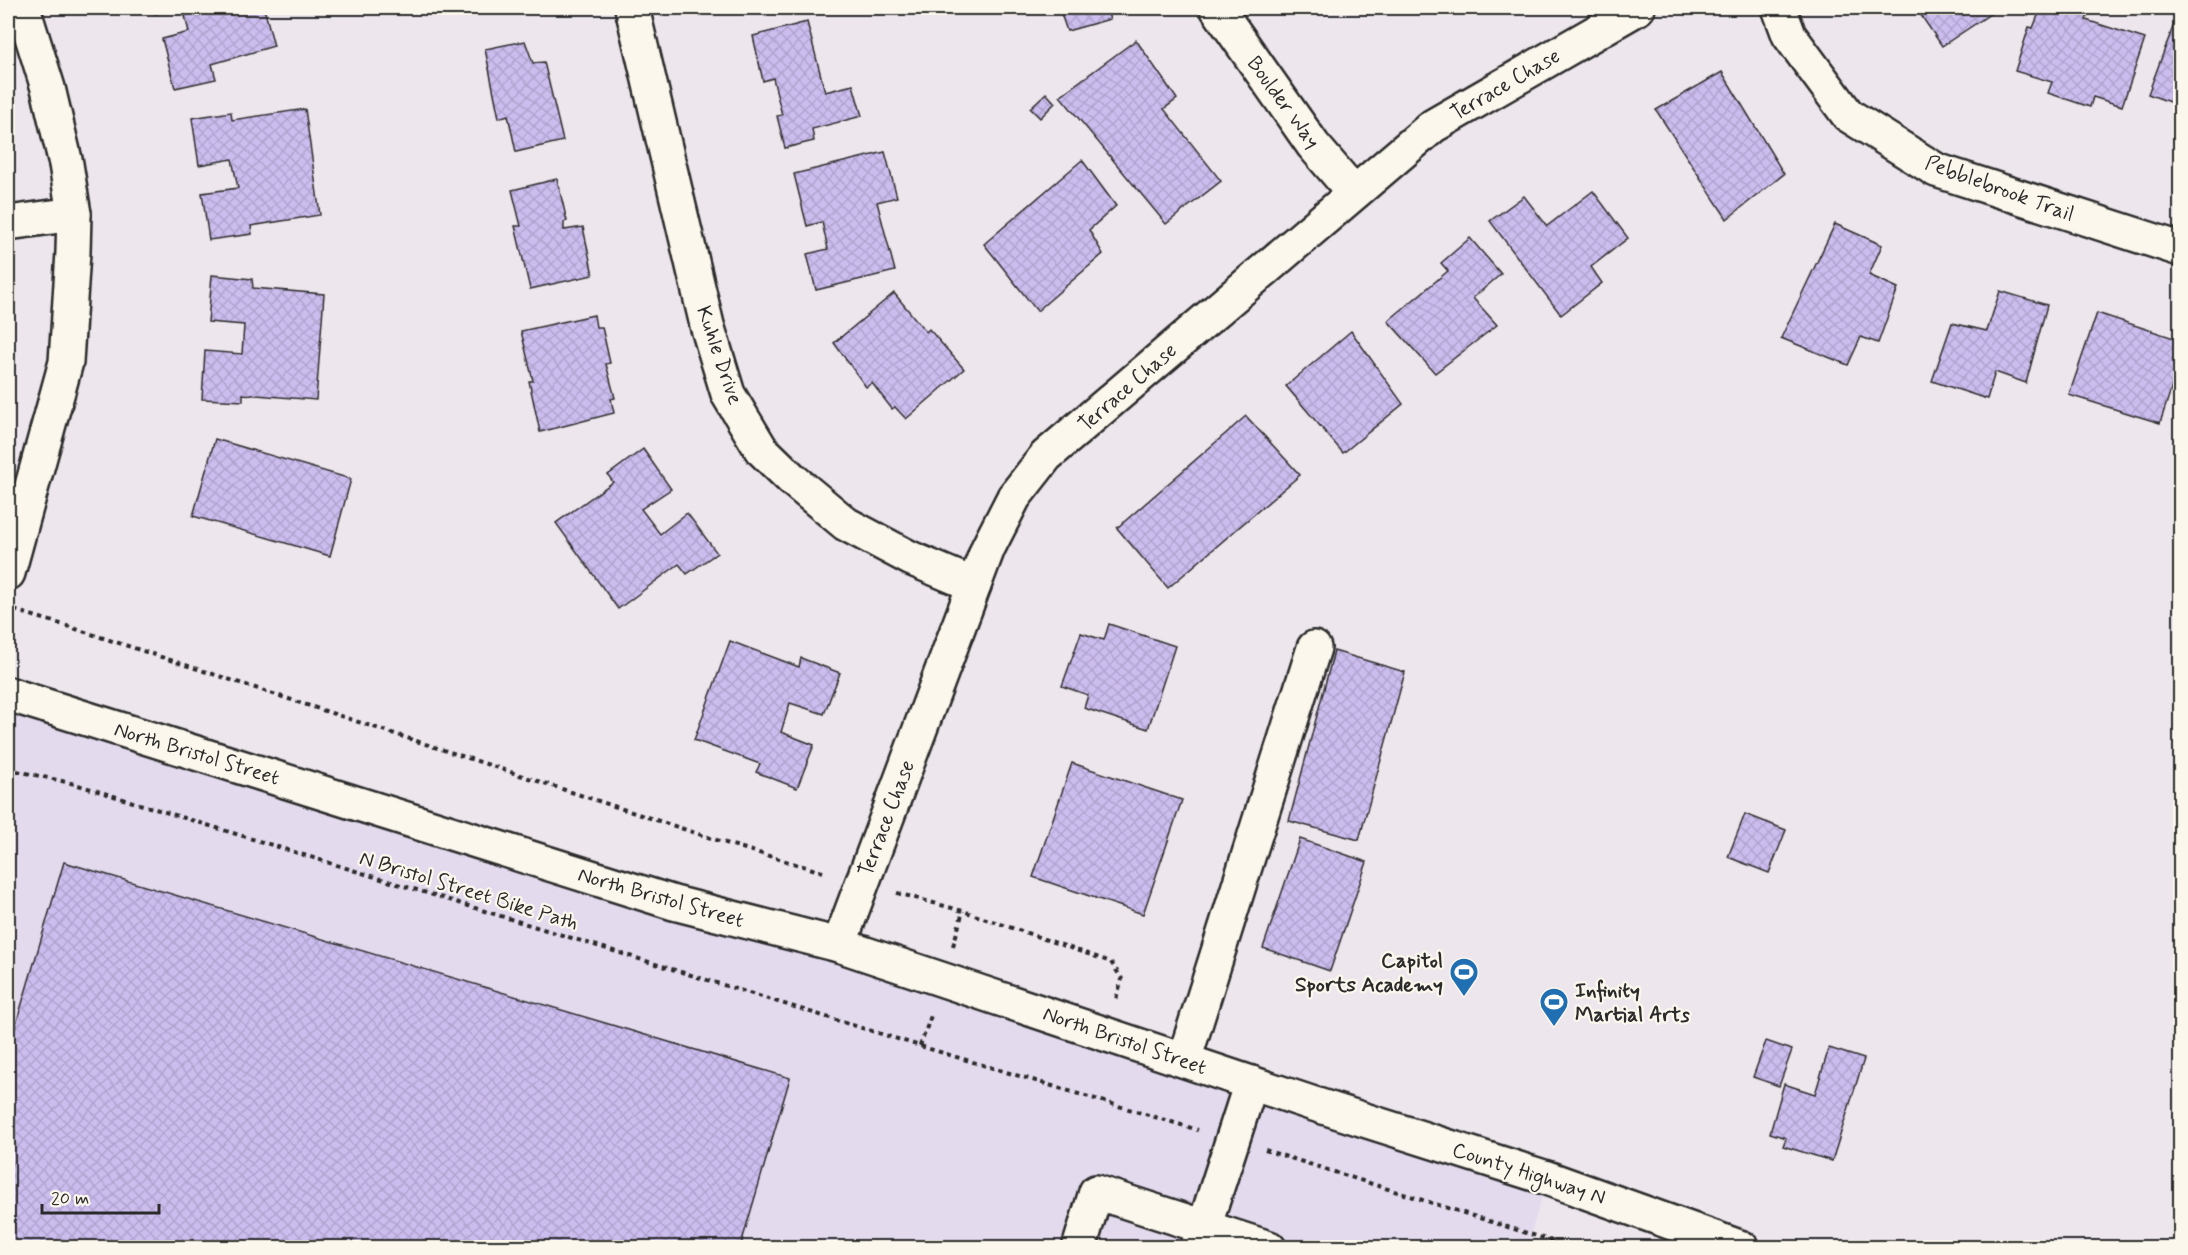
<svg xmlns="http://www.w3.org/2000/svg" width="2188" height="1255" font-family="Mynerve,sans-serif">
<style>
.built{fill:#e3daee}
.building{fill:url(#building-cross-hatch);stroke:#2b2b2b;stroke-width:1.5}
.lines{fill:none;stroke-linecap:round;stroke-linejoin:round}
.minor-casing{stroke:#2b2b2b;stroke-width:38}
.path{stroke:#2b2b2b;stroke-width:4;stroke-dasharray:4.5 4.5;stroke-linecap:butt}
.minor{stroke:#fbf7ec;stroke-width:33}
.labels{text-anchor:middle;stroke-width:4.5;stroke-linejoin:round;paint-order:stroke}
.street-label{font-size:21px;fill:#2b2b2b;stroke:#fbf7ec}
.poi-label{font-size:21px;font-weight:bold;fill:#2b2b2b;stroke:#fbf7ec;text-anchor:end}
</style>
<defs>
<pattern id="building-cross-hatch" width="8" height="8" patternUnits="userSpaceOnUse" patternTransform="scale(1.5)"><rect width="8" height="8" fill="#ccbdef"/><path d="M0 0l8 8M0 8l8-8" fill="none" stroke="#afa3cd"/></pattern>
</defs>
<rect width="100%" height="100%" fill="#ede6ed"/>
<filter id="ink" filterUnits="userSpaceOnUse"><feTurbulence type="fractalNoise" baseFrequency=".0167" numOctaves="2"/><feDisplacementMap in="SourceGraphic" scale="12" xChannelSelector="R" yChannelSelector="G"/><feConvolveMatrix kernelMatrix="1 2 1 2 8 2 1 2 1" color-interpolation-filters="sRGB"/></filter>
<g filter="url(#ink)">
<path class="built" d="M8,694L1547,1178L1527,1247H8Z"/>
<g class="building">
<path d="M154,8H176L155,14Z"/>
<path d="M183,8H264L274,46L212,64L216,79L175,88L162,39L189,32Z"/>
<path d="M448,8H492L450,17Z"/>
<path d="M1059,8H1106L1110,19L1067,31Z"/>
<path d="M1916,8H1999L1942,46Z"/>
<path d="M2041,8H2090L2086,20L2145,39L2122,106L2093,97L2090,107L2048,93L2052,82L2015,71L2029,27L2033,28Z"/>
<path d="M807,22L825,92L853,85L862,116L812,129L814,141L785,148L777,116L782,115L773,78L763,81L753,36Z"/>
<path d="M2173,27L2180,29V106L2148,94Z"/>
<path d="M1136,40L1177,99L1164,109L1221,181L1166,224L1060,96Z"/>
<path d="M525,41L533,63L544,62L563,141L516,152L508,115L499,118L485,49Z"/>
<path d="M1722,72L1784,174L1727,219L1656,110Z"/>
<path d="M1046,93L1055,103L1040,118L1030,108Z"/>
<path d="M305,109L320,215L251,226L252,234L209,240L202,193L238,188L232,159L199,165L192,118L231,112L232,120Z"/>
<path d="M885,152L897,197L877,202L895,271L816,290L807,254L828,249L822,222L807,226L794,174Z"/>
<path d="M1082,160L1116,206L1089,230L1103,254L1037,311L984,244Z"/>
<path d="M557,179L567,221L564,222V230L583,227L593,275L530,289L515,226H521L512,190Z"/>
<path d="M1593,191L1628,238L1591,267L1602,283L1561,315L1490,221L1524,196L1547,226Z"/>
<path d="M1835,224L1882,245L1869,275L1898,288L1878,343L1861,337L1848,365L1781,338Z"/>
<path d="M1470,238L1501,274L1473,298L1497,325L1435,373L1388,321L1448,271L1441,263Z"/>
<path d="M212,275L252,279L253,288L324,294L316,400L243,394V401L202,399L205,351L242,354L244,325L208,322Z"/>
<path d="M2000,291L2047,305L2026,383L1995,372L1987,399L1932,381L1952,323L1987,331Z"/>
<path d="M894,293L926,332L929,329L964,369L906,419L895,407L892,409L872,383L866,387L834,343Z"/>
<path d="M2097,313L2180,340V362L2160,423L2069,395Z"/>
<path d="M594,315L596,327H602L610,363L606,364L615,398L611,399L614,413L540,432L529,381H533L521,331Z"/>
<path d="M1351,331L1403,404L1343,453L1286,386Z"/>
<path d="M1246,416L1300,475L1168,588L1117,528Z"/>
<path d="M215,439L351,479L330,556L193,516Z"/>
<path d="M643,449L671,489L641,509L660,534L687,513L717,553L687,574L679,564L618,609L556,523L613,482L608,475Z"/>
<path d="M1109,624L1175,646L1148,729L1084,708L1088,695L1062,686L1081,633L1104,640Z"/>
<path d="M730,641L799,667L801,658L840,673L824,714L790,703L781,732L814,745L797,788L756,772L760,764L694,740Z"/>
<path d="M1334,651L1405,672L1359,840L1289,821Z"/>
<path d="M1072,763L1182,800L1143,914L1033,877Z"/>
<path d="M1745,814L1786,830L1769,873L1728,857Z"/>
<path d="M1300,839L1367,862L1330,971L1263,948Z"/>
<path d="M64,862L790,1078L740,1248H8V1051Z"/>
<path d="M1766,1041L1792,1050L1779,1086L1753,1077Z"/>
<path d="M1829,1048L1864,1059L1832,1161L1783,1146L1786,1138L1770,1133L1784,1084L1815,1094Z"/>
</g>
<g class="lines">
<g class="minor-casing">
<g id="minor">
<path d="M632,8L707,325L728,394L761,449L793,480L846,524L910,558L974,585"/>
<path d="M1217,8L1313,145L1343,180L1356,191"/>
<path d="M1779,8L1789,35L1848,115L1936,170L2180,249"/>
<path d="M8,223L74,214"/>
<path d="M8,573L66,362L73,252L74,214L66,164L48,88L23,8"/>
<path d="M8,694L674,903L839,945L1314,1104L1547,1178L1742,1248"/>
<path d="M839,945L988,548L1014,497L1046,456L1433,126L1638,8"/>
<path d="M1184,1060L1314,648"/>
<path d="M1198,1246L1251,1083"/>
<path d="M1079,1248L1096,1192L1269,1248"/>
</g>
</g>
<g class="path">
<path d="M14,610L64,625L732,845L826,873"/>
<path d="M8,769L75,784L920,1046L1198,1130"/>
<path d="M897,893L963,911L1111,962L1122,979L1116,999"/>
<path d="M953,946L963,911"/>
<path d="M920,1046L932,1013"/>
<path d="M1265,1150L1574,1248"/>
</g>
<use href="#minor" class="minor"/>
</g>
</g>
<defs>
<g id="stadium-pin" transform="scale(1.5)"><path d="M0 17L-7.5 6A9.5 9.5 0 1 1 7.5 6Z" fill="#1f6fb2" stroke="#fbf7ec"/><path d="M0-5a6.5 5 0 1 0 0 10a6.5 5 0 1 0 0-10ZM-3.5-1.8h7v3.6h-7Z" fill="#fff"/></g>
</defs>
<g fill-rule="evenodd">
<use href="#stadium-pin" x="1464" y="972"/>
<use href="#stadium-pin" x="1554" y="1002"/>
</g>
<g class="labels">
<g class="street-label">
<text transform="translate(1505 84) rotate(-30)" y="7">Terrace Chase</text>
<text transform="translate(1284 102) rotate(54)" y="7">Boulder Way</text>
<text transform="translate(2000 188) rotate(20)" y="7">Pebblebrook Trail</text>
<text transform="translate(720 355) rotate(71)" y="7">Kuhle Drive</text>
<text transform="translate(1127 387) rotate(-41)" y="7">Terrace Chase</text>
<text transform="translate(197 753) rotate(17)" y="7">North Bristol Street</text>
<text transform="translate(886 818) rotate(-69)" y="7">Terrace Chase</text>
<text transform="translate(469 890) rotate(17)" y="7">N Bristol Street Bike Path</text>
<text transform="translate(661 897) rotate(16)" y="7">North Bristol Street</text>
<text transform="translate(1125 1040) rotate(19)" y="7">North Bristol Street</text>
<text transform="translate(1529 1173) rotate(18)" y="7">County Highway N</text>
</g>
<g class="poi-label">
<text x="1443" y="967">Capitol<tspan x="1443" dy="24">Sports Academy</tspan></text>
<text x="1575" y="997" text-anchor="start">Infinity<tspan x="1575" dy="24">Martial Arts</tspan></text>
</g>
</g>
<rect width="2188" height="1255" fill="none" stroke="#fbf7ec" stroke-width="30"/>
<rect x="15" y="15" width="2158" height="1225" fill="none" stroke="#2b2b2b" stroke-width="2" filter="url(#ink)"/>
<path d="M42 1204v9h117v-9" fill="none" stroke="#2b2b2b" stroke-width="3"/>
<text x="51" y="1204" font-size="18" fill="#2b2b2b" stroke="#fbf7ec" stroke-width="4.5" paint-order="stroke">20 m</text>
</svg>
